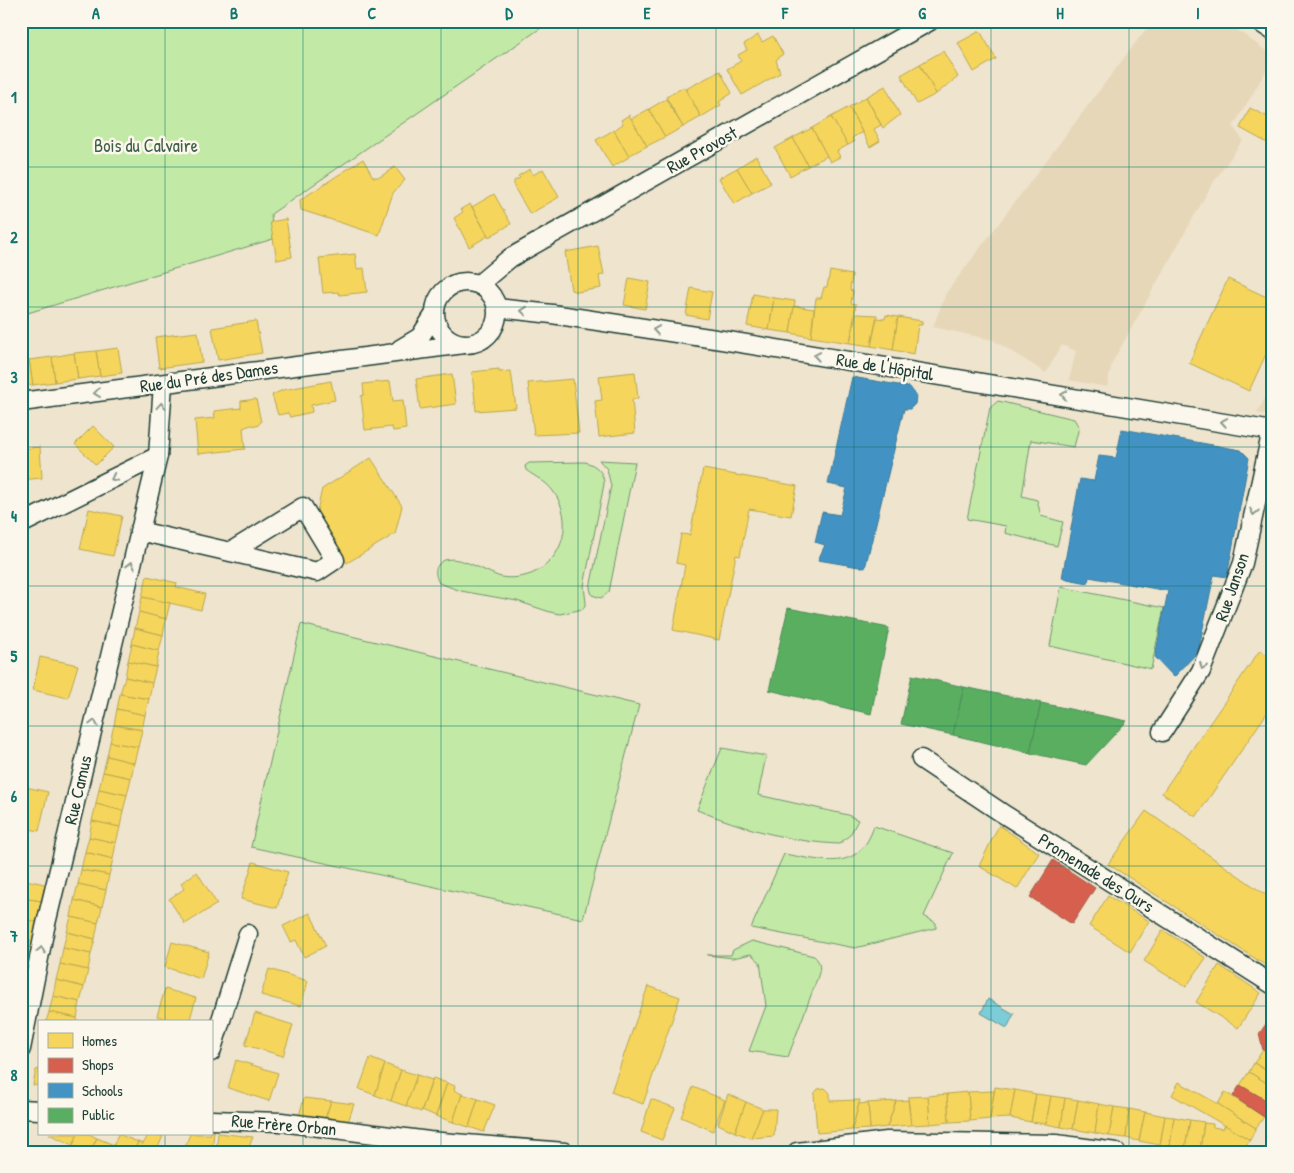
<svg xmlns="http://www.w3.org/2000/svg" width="1294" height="1173" font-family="'Patrick Hand',sans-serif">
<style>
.built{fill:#e7d7b9}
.green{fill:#c2eaa6;stroke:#70946d}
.water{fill:#7dcdd8;stroke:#579396}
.homes{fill:#f6d55c;stroke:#b6a750}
.shops{fill:#d6604d;stroke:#9f5646}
.schools{fill:#4393c3;stroke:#387998}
.public{fill:#5aae61;stroke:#488c54}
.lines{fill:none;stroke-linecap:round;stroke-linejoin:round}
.street-casing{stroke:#1f3d34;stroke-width:21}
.street{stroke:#fbf7ec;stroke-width:18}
.oneway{stroke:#8d9a90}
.grid{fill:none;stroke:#0f766e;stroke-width:1;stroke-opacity:0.55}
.labels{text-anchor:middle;stroke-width:5;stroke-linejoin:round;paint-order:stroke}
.park-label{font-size:18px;fill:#40604b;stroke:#fbf7ec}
.street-label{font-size:18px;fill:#1f3d34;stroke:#fbf7ec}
.neatline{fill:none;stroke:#0f766e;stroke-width:2}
.grid-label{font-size:16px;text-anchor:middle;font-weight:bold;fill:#0f766e}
</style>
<rect width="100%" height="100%" fill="#efe4ce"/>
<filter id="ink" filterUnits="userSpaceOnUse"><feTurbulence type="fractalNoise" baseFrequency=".02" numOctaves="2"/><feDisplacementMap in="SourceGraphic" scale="10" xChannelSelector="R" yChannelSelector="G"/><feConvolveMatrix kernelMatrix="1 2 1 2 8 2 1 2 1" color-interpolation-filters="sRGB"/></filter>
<g filter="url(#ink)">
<g class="built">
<path d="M1152,21H1225L1273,56V59L1233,127L1243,140L1211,186L1112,363L1107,387L1069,380L1076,351L1062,345L1046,373L993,340L933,327L946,293Z"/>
<path d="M1273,383V416L1257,413Z"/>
</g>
<g class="green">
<path d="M21,21H551L271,214L273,239L21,315Z"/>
<path d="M998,401L1074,419L1079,427L1074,447L1031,440L1022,496L1037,500L1041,516L1063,522L1057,546L1005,533L1006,526L967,519L990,408Z"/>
<path d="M599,460L635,462L609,592L601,598L592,595L590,588L611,486L607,469Z"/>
<path d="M585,462C596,465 604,472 604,484L584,586L586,603L583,609L560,614L550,612L517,601L461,591L439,583C436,577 434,571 438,565C450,548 486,573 501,577C512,579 522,577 531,574C565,560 574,519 553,491C546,481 535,477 526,470L525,466L529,463Z"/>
<path d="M1061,587L1164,608L1151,669L1050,646Z"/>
<path d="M301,624L639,705L583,919L251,847Z"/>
<path d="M722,748L766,756L758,795L848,815L858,820L850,835L839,844C790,842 743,828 697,810Z"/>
<path d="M874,826L953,853L924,916L936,923V928L855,948L751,928L784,854C822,860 859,874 874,826Z"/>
<path d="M752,941L814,956C822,963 820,970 817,979L788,1057L749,1051L766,1006L760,962L751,954L733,958L707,955H731L733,950Z"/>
</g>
<path class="water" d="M988,999L1014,1014L1007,1028L981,1013Z"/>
<g class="homes">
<path d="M980,31L996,59L974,72L958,43Z"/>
<path d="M758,35L762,42L773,36L783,54L776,60L780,73L742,95L727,69L741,61L738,55L747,50L744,44Z"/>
<path d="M943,51L958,77L936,94L920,64Z"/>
<path d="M920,64L936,94L917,104L901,75Z"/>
<path d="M720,71L732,93L719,102L721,105L701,117L686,89Z"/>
<path d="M885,86L900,115L883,128L866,97Z"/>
<path d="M684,87L701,117L683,127L666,97Z"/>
<path d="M866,97L881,125L874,129L880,141L870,147L849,107Z"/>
<path d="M666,99L683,127L665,137L649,109Z"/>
<path d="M849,107L862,132L852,138L854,142L848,145L831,117Z"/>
<path d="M1250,108L1268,117L1273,109V146L1240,128Z"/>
<path d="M649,109L665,137L647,146L631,119Z"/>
<path d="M629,115L647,146L628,156L614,130L623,124L621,120Z"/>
<path d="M831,117L848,145L837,151L840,157L830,162L812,128Z"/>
<path d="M812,128L827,156L808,166L793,138Z"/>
<path d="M614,130L629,157L612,167L596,140Z"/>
<path d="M793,138L808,166L790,176L775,148Z"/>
<path d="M756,156L771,183L752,193L737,168Z"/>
<path d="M363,159L373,177H380L395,167L405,180L393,193L379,235L301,210L300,200Z"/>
<path d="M737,168L752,193L734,204L719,178Z"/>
<path d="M530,169L533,175L543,169L559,197L530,214L514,187V181L520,178L518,176Z"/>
<path d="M494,194L511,224L489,237L472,207Z"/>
<path d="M470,204L488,236L469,247L454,218L463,212L461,209Z"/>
<path d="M286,219L292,257L277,260L270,222Z"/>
<path d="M598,246L604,274L599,276L601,288L577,292L571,290L565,252Z"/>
<path d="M355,254L357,269L364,268L367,292L340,295L338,292L323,293L319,258Z"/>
<path d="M830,271L852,275L850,290L853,291L851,303L856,304L850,343L811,337L816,298H821L824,287H827Z"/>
<path d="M629,278L650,282L645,309L624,305Z"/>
<path d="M1228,279L1273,300V339L1249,391L1189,363Z"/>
<path d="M691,288L712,292L707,319L686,315Z"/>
<path d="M753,294L774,298L769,330L747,326Z"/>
<path d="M774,298L795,301L790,333L769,330Z"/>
<path d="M794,306L814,309L811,337L790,333Z"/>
<path d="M856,314L877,315L871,346L850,343Z"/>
<path d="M886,315L898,317L893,350L871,346L877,318L885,319Z"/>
<path d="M898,317L922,321V325H918L914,354L893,350Z"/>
<path d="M256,321L262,353L218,360L212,328Z"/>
<path d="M198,332L202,362L159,368L155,337Z"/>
<path d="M118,348L122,373L100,376L96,351Z"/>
<path d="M96,351L100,376L78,379L74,353Z"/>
<path d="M74,353L78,379L55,382L52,357Z"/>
<path d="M52,357L55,382L33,385L29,360Z"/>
<path d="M29,360L33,385L21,386V361Z"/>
<path d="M499,369V372L511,371L516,408L476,411L472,372Z"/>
<path d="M635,372L638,398L632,399L635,433L599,437L595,401L602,400L599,376Z"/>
<path d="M452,374L456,404L420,409L416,379Z"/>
<path d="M573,379L579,433L534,435L528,383Z"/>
<path d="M331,381L335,400L311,405L312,412L290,417L288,413L278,415L272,395L283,390Z"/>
<path d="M390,381L393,401L403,400L406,429L393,431L392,427L365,430L361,396L364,395L363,384Z"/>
<path d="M256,399L261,422L257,426L251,425L243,428L245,449L198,454L195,420L215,418L214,411L241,408V401Z"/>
<path d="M93,426L114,447L96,465L75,444Z"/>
<path d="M40,447L42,478L21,480V449Z"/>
<path d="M371,458L402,506L395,534L347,563L316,515L322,489Z"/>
<path d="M703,469L797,486L791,516L749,509L740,556L736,555L719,640L673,630L685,565L676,563L681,534L690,535Z"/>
<path d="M89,509L122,516L113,556L80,549Z"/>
<path d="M147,576L177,583L176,587L205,594L201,610L142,597Z"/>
<path d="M142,597L170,603L166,619L139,612Z"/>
<path d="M139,612L166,619L163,635L135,628Z"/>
<path d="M135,628L163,635L159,651L132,644Z"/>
<path d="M132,644L159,651L156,667L128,661Z"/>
<path d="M1260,650L1273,659V704L1196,817L1162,793Z"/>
<path d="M40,657L78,665L68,698L33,690Z"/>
<path d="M128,661L156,667L152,683L125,677Z"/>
<path d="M125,677L152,683L149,699L120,694Z"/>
<path d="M120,694L149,699L145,715L117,709Z"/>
<path d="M117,709L145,715L142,730L114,725Z"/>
<path d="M114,725L142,730L138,747L110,742Z"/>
<path d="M110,742L138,747L134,763L107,756Z"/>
<path d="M107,756L134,763L131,778L103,772Z"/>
<path d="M103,772L131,778L127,795L99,789Z"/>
<path d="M21,786L48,792L39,831L21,827Z"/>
<path d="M99,789L127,795L123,811L96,804Z"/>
<path d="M96,804L123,811L120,827L92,821Z"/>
<path d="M1146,811L1273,900V970L1108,864Z"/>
<path d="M92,821L120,827L116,843L89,837Z"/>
<path d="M999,825L1039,853L1017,889L979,866Z"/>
<path d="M89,837L116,843L113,859L85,852Z"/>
<path d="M85,852L113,859L109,875L81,870Z"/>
<path d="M253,862L288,872L277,908L241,899Z"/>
<path d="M81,870L109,875L106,890L78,884Z"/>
<path d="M197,872L217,904L185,924L169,899L184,889L181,883Z"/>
<path d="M21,879L45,884L42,901L21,898Z"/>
<path d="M78,884L106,890L102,907L74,900Z"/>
<path d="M1108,896L1149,921L1130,952L1089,926Z"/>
<path d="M21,898L42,901L38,922L21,919Z"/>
<path d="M74,900L102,907L98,923L71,917Z"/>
<path d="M310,913L326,946L304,957L296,940L291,942L283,926Z"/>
<path d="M71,917L98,923L95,939L67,932Z"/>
<path d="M21,919L38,922L34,941L21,938Z"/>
<path d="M1163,930L1206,958L1186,987L1144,961Z"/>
<path d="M67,932L95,939L91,954L63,948Z"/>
<path d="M21,938L34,941L29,959L21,957Z"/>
<path d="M172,942L209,952L201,979L165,967Z"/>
<path d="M63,948L91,954L88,970L60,964Z"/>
<path d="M60,964L88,970L84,987L56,980Z"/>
<path d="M1219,965L1261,993L1238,1028L1196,1002Z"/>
<path d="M269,969L308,981L301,1006L261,995Z"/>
<path d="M56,980L84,987L80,1002L53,996Z"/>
<path d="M648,986L680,997L643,1104L611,1092Z"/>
<path d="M165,989L196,998L189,1022H176L157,1016Z"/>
<path d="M53,996L80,1002L77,1018L49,1012Z"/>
<path d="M49,1012L77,1018L78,1022H46Z"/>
<path d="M255,1013L293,1025L283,1056L245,1045Z"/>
<path d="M1263,1050L1273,1056V1075L1254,1063Z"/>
<path d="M370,1058L385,1064L375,1095L359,1089Z"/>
<path d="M236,1060L278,1073L269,1101L228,1088Z"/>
<path d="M1254,1063L1273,1075V1087L1249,1072Z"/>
<path d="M385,1064L401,1070L391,1101L375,1095Z"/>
<path d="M39,1069V1086L33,1085L36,1070Z"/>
<path d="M401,1070L417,1075L406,1106L391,1101Z"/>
<path d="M1249,1072L1273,1087V1104L1240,1085Z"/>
<path d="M417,1075L432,1080L421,1112L406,1106Z"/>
<path d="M433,1078L447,1083L436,1116L422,1110Z"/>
<path d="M1179,1082L1218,1104L1256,1128L1250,1140L1172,1095Z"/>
<path d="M447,1083L455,1086L454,1090L462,1094L453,1122L436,1116Z"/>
<path d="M693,1087L725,1100L713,1131L681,1117Z"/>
<path d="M995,1087L1015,1090L1010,1118L990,1119Z"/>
<path d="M825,1088L830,1093V1101L860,1100L852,1130L817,1133L814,1094L818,1089Z"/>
<path d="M1015,1090L1036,1094L1031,1122L1010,1118Z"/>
<path d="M994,1091L990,1119L970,1121L968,1092Z"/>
<path d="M968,1092L970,1121L949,1122L947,1094Z"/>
<path d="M1225,1092L1264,1117L1256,1128L1218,1104Z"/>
<path d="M462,1094L478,1099L469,1127L453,1122Z"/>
<path d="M728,1094L746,1102L735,1132L718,1124Z"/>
<path d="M947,1094L949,1122L930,1124L928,1096Z"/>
<path d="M1036,1094L1051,1096L1046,1124L1031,1122Z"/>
<path d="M928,1096L930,1124L911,1125L908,1097Z"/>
<path d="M1051,1096L1065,1098L1061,1127L1046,1124Z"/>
<path d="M304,1098L331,1101L325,1119L299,1116Z"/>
<path d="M1065,1098L1078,1100L1073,1129L1061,1127Z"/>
<path d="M478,1099L495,1105L484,1132L469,1127Z"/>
<path d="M651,1099L675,1108L662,1140L641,1132Z"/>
<path d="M908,1100L911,1125L887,1127L896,1101Z"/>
<path d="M1078,1100L1099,1104L1095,1133L1073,1129Z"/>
<path d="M331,1101L354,1104L348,1122L325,1119Z"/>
<path d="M896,1101L887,1127L870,1129L868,1103Z"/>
<path d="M746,1102L763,1109L751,1138L735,1132Z"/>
<path d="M868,1103L870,1129L852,1130L859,1104Z"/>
<path d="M1099,1104L1114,1107L1109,1136L1095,1133Z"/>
<path d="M1114,1107L1129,1109L1126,1138L1109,1136Z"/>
<path d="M763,1109H776L774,1136L751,1138Z"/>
<path d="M1129,1109L1145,1112L1139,1141L1126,1138Z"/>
<path d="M1145,1112L1165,1116L1160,1145L1139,1141Z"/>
<path d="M1165,1116L1174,1117L1170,1146L1160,1145Z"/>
<path d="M1174,1117L1190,1120L1185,1149L1170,1146Z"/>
<path d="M1190,1120L1204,1122L1200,1151L1185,1149Z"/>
<path d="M1204,1123L1213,1124V1127L1223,1129L1225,1125L1250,1140L1241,1152L1200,1151Z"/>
<path d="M211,1131H214L212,1152H183L190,1134H211Z"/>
<path d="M218,1133L253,1137L247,1152H216Z"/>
<path d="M49,1134H78L73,1145Z"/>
<path d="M78,1134H89L97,1138L90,1152L73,1145Z"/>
<path d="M118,1134L138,1142L134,1152H111Z"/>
<path d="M149,1134L163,1136L156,1152H134L138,1142L143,1144Z"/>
<path d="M97,1138L114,1145L111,1152H90Z"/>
</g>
<g class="shops">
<path d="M1053,860L1095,888L1072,924L1030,897Z"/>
<path d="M1273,1014V1056L1263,1050L1259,1034Z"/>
<path d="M1240,1085L1273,1104L1264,1117L1233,1096Z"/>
</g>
<g class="schools">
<path d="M852,377L910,387L916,396L915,404L910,409H904L865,568L818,560L825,545L815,542L822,512L840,515L847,488L828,484Z"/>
<path d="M1122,429L1241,450L1249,458L1227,577L1214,575L1198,652L1174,677L1155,657L1168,591L1089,577L1088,583L1062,578L1080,479L1094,481L1099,456L1116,458Z"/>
</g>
<g class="public">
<path d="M788,608L889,628L871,714L769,690Z"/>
<path d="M912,675L964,687L953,735L901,724Z"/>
<path d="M964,687L1041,703L1030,753L953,735Z"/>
<path d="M1041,703L1127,721L1086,765L1030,753Z"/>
</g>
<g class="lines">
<g class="street-casing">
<g id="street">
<path d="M1258,21L1273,31"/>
<circle cx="466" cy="313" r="31"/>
<path d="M479,284L510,258L930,21"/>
<path d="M497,308L552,314L722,340L1273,431"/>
<path d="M400,349L420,337L434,315"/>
<path d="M21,402L464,344"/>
<path d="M21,524L158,456"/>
<path d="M139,531L317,572L335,560L303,507L230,552"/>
<path d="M1162,732L1201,671L1243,563L1272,430"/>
<path d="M921,759L1002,813L1273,985"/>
<path d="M21,1049L45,928L158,456L163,384"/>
<path d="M211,1052L248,934"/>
<path d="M21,1109L39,1110"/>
<path d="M211,1120L281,1122L429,1141L565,1152"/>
<path d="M797,1152L887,1141L1056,1144L1116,1152"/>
</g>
</g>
<use href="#street" class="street"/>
</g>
<defs><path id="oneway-chevron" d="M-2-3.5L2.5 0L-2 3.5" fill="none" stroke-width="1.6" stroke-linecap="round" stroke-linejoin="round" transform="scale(1.25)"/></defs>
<g class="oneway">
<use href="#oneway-chevron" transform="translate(524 311) rotate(-174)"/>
<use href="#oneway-chevron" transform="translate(656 330) rotate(-171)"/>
<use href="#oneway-chevron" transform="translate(817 356) rotate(-170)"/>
<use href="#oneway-chevron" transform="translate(97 393) rotate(173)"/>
<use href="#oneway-chevron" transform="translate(1064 395) rotate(-171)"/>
<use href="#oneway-chevron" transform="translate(161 406) rotate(-86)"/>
<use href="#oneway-chevron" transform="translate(1224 422) rotate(-170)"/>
<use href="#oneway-chevron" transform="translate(114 478) rotate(153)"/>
<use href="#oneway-chevron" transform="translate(1254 512) rotate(102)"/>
<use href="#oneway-chevron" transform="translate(131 565) rotate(-76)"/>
<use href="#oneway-chevron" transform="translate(1203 666) rotate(114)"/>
<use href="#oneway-chevron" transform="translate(94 723) rotate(-77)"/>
<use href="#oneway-chevron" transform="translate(41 950) rotate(-79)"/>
</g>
</g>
<path class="grid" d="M165,21V1022M303,21V1152M441,21V1152M578,21V1152M716,21V1152M854,21V1152M991,21V1152M1129,21V1152M21,167H1273M21,307H1273M21,447H1273M21,586H1273M21,726H1273M21,866H1273M21,1006H1273M165,1134V1152"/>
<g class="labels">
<g class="park-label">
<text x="146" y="152">Bois du Calvaire</text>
</g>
<g class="street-label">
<text transform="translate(702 150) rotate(-29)" y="6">Rue Provost</text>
<text transform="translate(885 367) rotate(9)" y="6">Rue de l'Hôpital</text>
<text transform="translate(209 377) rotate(-8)" y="6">Rue du Pré des Dames</text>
<text transform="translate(1232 587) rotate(-71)" y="6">Rue Janson</text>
<text transform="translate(78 790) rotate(-77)" y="6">Rue Camus</text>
<text transform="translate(1096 873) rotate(32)" y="6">Promenade des Ours</text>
<text transform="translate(284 1125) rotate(5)" y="6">Rue Frère Orban</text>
</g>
</g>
<rect width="1294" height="1173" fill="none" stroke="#fbf7ec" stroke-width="55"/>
<rect x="38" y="1020" width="175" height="115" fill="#fbf7ec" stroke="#a3ada2"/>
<rect x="48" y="1033" width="25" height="15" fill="#f6d55c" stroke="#a3ada2"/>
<text x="82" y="1046" font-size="15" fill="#1f3d34">Homes</text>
<rect x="48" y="1058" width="25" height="15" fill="#d6604d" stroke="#a3ada2"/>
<text x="82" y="1070" font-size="15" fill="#1f3d34">Shops</text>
<rect x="48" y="1083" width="25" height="15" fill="#4393c3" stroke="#a3ada2"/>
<text x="82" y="1096" font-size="15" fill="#1f3d34">Schools</text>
<rect x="48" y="1108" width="25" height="15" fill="#5aae61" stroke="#a3ada2"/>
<text x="82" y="1120" font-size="15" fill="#1f3d34">Public</text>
<rect x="28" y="28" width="1238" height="1118" class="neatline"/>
<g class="grid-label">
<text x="96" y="19">A</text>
<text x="234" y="19">B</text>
<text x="372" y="19">C</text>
<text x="509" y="19">D</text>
<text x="647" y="19">E</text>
<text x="785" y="19">F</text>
<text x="922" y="19">G</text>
<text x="1060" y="19">H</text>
<text x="1198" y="19">I</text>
<text x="14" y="103">1</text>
<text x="14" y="243">2</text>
<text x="14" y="383">3</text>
<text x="14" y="522">4</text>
<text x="14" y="662">5</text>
<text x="14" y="802">6</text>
<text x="14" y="942">7</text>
<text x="14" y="1081">8</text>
</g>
</svg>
